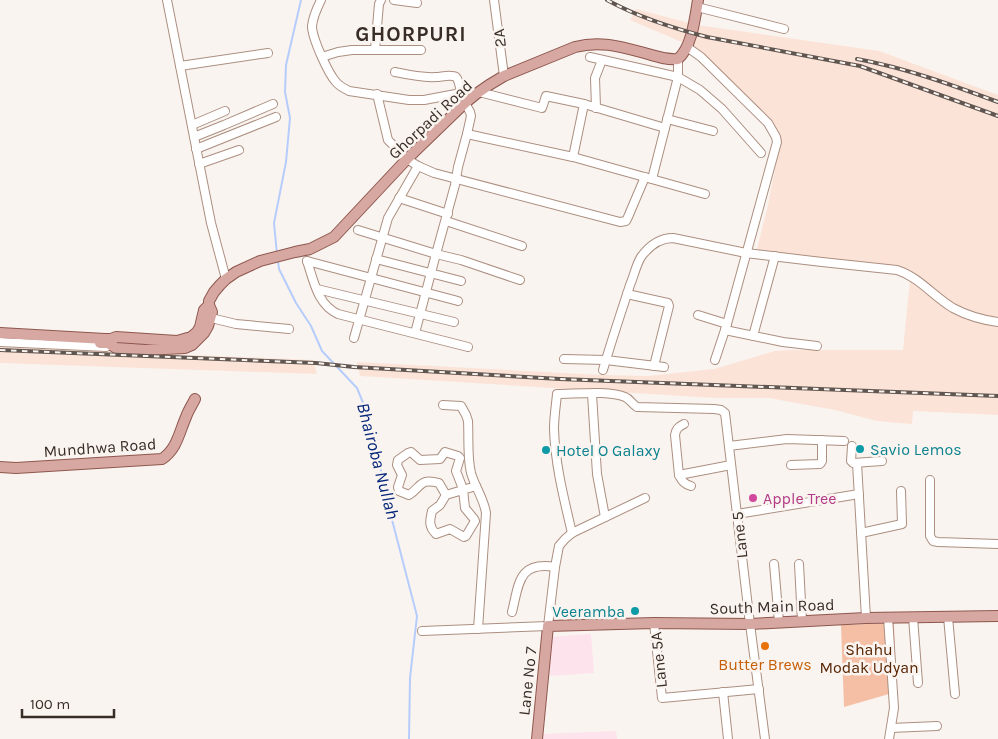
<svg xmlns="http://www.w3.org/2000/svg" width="998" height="739" font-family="Karla,sans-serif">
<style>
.commercial{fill:#fde3ec}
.built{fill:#fbe3d7}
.green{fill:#f4bfa5}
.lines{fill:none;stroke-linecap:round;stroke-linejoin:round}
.stream{stroke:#b6cdfc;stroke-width:2}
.minor-casing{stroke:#ac8f80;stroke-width:10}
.major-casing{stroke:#8e574e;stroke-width:12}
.minor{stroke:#fff;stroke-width:8}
.major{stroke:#d7a8a2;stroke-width:10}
.rail-casing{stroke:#60554f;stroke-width:4}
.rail{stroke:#faf4f0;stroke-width:2;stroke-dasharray:5.5;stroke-linecap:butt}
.culture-dot{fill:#0f9aa8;stroke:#faf4f0;stroke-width:2}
.hotel-dot{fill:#d1479c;stroke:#faf4f0;stroke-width:2}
.food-dot{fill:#e8710a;stroke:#faf4f0;stroke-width:2}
.labels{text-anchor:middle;stroke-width:5;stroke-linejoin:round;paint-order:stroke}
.street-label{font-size:16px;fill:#382c26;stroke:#faf4f0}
.culture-label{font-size:16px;fill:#0d838f;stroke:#faf4f0;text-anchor:start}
.hotel-label{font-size:16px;fill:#b23c85;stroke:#faf4f0;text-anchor:start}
.park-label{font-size:16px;fill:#572301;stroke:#faf4f0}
.food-label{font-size:16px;fill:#c56008;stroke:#faf4f0}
.water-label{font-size:18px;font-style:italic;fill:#05267a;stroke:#faf4f0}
.district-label{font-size:21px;font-weight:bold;letter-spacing:1px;fill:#382c26;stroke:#faf4f0}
</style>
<rect width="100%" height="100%" fill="#faf4f0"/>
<g class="commercial">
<path d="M591,634L594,673L550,676L549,637Z"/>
<path d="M616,731L617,739H542V734Z"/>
</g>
<g class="built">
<path d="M636,9L697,25L879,51L998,95V415L913,411L912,424L877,421L835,410L769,398H714L360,376L357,362L602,375L649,376L714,369L775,351L793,350H903L911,270L756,253L768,205L780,143L772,124L684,43L630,20Z"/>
<path d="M0,347L313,360L317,374L0,363Z"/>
</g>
<path class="green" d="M894,623L896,692L844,707L841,625Z"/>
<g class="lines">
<g class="stream">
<path d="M277,254L274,223L286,162L290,118L285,92L286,65L301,0"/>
<path d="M278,261L279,269L296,303L311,326L322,351L357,388L366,410L376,448L390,512L417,616L410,678L409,739"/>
</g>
<g class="minor-casing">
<g id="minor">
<path d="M167,0L211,223L226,279"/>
<path d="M321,0C317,8 313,16 312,26C312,38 328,73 336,82C340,87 344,88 349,91L409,100H424L461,93L468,92L476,94"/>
<path d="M394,0L417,3"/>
<path d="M494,0L504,76"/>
<path d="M697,7L784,29"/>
<path d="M687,47L701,57L768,123L776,137L777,142L727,324L715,360"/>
<path d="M375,50L379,4L381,0"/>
<path d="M322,57L338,52L352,50H421"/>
<path d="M590,57L678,77L700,90L722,109L761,153"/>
<path d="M180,66L268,53"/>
<path d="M395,72C409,75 422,78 436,77C441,77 451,74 456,77C459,80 460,88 461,93"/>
<path d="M479,92L542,108L546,96L584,104L665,128"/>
<path d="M377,94L388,140L407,159L418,166L434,173L620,222L626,221L628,217L645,177"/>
<path d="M596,108L595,78L602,60"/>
<path d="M667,119L713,131"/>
<path d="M192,125L225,111"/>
<path d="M467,134L573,157L705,194"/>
<path d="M194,137L224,125L273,104"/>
<path d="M196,149L276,117"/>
<path d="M573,157L584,104"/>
<path d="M199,164L239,150"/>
<path d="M652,179L678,77V59"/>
<path d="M399,198L448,214"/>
<path d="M446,221L522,246"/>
<path d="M358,230L436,254L461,260L520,280"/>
<path d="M376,259L461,281"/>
<path d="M307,261C314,281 317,304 338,314L468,347"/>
<path d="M307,261L458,301"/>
<path d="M317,289L454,322"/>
<path d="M627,294L663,302L668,303L669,306L654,366"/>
<path d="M698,315L727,324"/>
<path d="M211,318L236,324L289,329"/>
<path d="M725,330L783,342L817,346"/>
<path d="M415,333L436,254L455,185L458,167L467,134L471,116L470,112L465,103"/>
<path d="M753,336L775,256"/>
<path d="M354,338L388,218L418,166"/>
<path d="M0,342L106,347"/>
<path d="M564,359L606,360L664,367"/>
<path d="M603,370C611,342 621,313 630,285C634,276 636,265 641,257C649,246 660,238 673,238L746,253L822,262L897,270C919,277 933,296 953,308C966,315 983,320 998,322"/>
<path d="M592,394L597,474L605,517"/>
<path d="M443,405L461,406L466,415L468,421C469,438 467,456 471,473C475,487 484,499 486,513L478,629"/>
<path d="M729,446L787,439L844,441"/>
<path d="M852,446L851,461L853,463L882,461"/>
<path d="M857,463L866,618"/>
<path d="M791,465L820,464L822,461V440"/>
<path d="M679,475L675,435C676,429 678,427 684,424"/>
<path d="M930,480V536L933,541L938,542L998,544"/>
<path d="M691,486C684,484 682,481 679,475L731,465"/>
<path d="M446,495L439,483C420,478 422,486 409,495L399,491L398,487L402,475L397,465L398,460L408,453L411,452L420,460L440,459L445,452L458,456L460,458L456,471L463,489L465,508L474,519L475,521L466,536L464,537L450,529L436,534C428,526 430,520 432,511L440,505L446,495L476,486"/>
<path d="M737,514L859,494"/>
<path d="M572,533C564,499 555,464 554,429C554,417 556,405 557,394C574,394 610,390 625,397C630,399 632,404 637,407L714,409L721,410L725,413L750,624L765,739"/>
<path d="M861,533L902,524L901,491"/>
<path d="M774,564L779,622"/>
<path d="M799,564L802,621"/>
<path d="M512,612C519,584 518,561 555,567"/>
<path d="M888,617L894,708L889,739"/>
<path d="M913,617L918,683"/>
<path d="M948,617L955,694"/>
<path d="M654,623L662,698L759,689"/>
<path d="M422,631L548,626L555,567L559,546L565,539L572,533L645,498"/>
<path d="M723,692L728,739"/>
<path d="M891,728L937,726"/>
</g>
</g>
<g class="major-casing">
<g id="major">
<path d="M0,333L105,339H111L116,337L177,341L191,337L197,332L200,327L204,310L209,305V301L214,292L220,285L226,279L236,272L260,261L295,252L310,249L334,237L407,159L465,103L476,94L489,85L504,76L575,47C601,40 622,47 648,54C658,57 668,60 678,59C692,47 695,18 698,0"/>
<path d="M100,343H108L116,348L145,350L185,348L192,345L204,333L208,326L212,312L209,305"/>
<path d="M0,467L16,468L162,459C177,449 179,433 186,417C188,411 192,405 195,399"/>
<path d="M537,739L548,626L654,623L750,624L866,618L998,616"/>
</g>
</g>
<use href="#minor" class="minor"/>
<use href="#major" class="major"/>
<g class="rail-casing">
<g id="rail">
<path d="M607,0C638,17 672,28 707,37L860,66L998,116"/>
<path d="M857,59C906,68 952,85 998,102"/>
<path d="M0,350L316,363L354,367L560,379L998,396"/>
</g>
</g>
<use href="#rail" class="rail"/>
</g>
<g class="culture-dot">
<circle cx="860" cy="449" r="5"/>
<circle cx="546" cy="450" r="5"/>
<circle cx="635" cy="611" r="5"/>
</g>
<circle class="hotel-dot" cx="753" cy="498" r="5"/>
<circle class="food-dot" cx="765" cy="646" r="5"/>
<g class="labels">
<g class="street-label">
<text transform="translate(499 38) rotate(-97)" y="6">2A</text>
<text transform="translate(430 119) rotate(-43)" y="6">Ghorpadi Road</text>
<text transform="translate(100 447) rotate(-4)" y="6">Mundhwa Road</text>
<text transform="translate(739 535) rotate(-96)" y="6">Lane 5</text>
<text transform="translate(772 606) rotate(-2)" y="6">South Main Road</text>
<text transform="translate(658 660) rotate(-96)" y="6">Lane 5A</text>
<text transform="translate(527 681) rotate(-84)" y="6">Lane No 7</text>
</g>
<g class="culture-label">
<text x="870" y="455">Savio Lemos</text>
<text x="556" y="456">Hotel O Galaxy</text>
<text x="625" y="617" text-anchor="end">Veeramba</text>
</g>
<g class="hotel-label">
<text x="763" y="504">Apple Tree</text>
</g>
<g class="park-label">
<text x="869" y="655">Shahu<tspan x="869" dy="18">Modak Udyan</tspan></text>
</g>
<g class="food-label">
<text x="765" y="670">Butter Brews</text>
</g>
<g class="water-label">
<text transform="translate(378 461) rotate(75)" y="6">Bhairoba Nullah</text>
</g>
<g class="district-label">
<text x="411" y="41">GHORPURI</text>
</g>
</g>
<path d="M22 709v8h92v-8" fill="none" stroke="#382c26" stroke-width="2.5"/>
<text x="30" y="709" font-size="15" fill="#382c26" stroke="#faf4f0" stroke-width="4" paint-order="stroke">100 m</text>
</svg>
